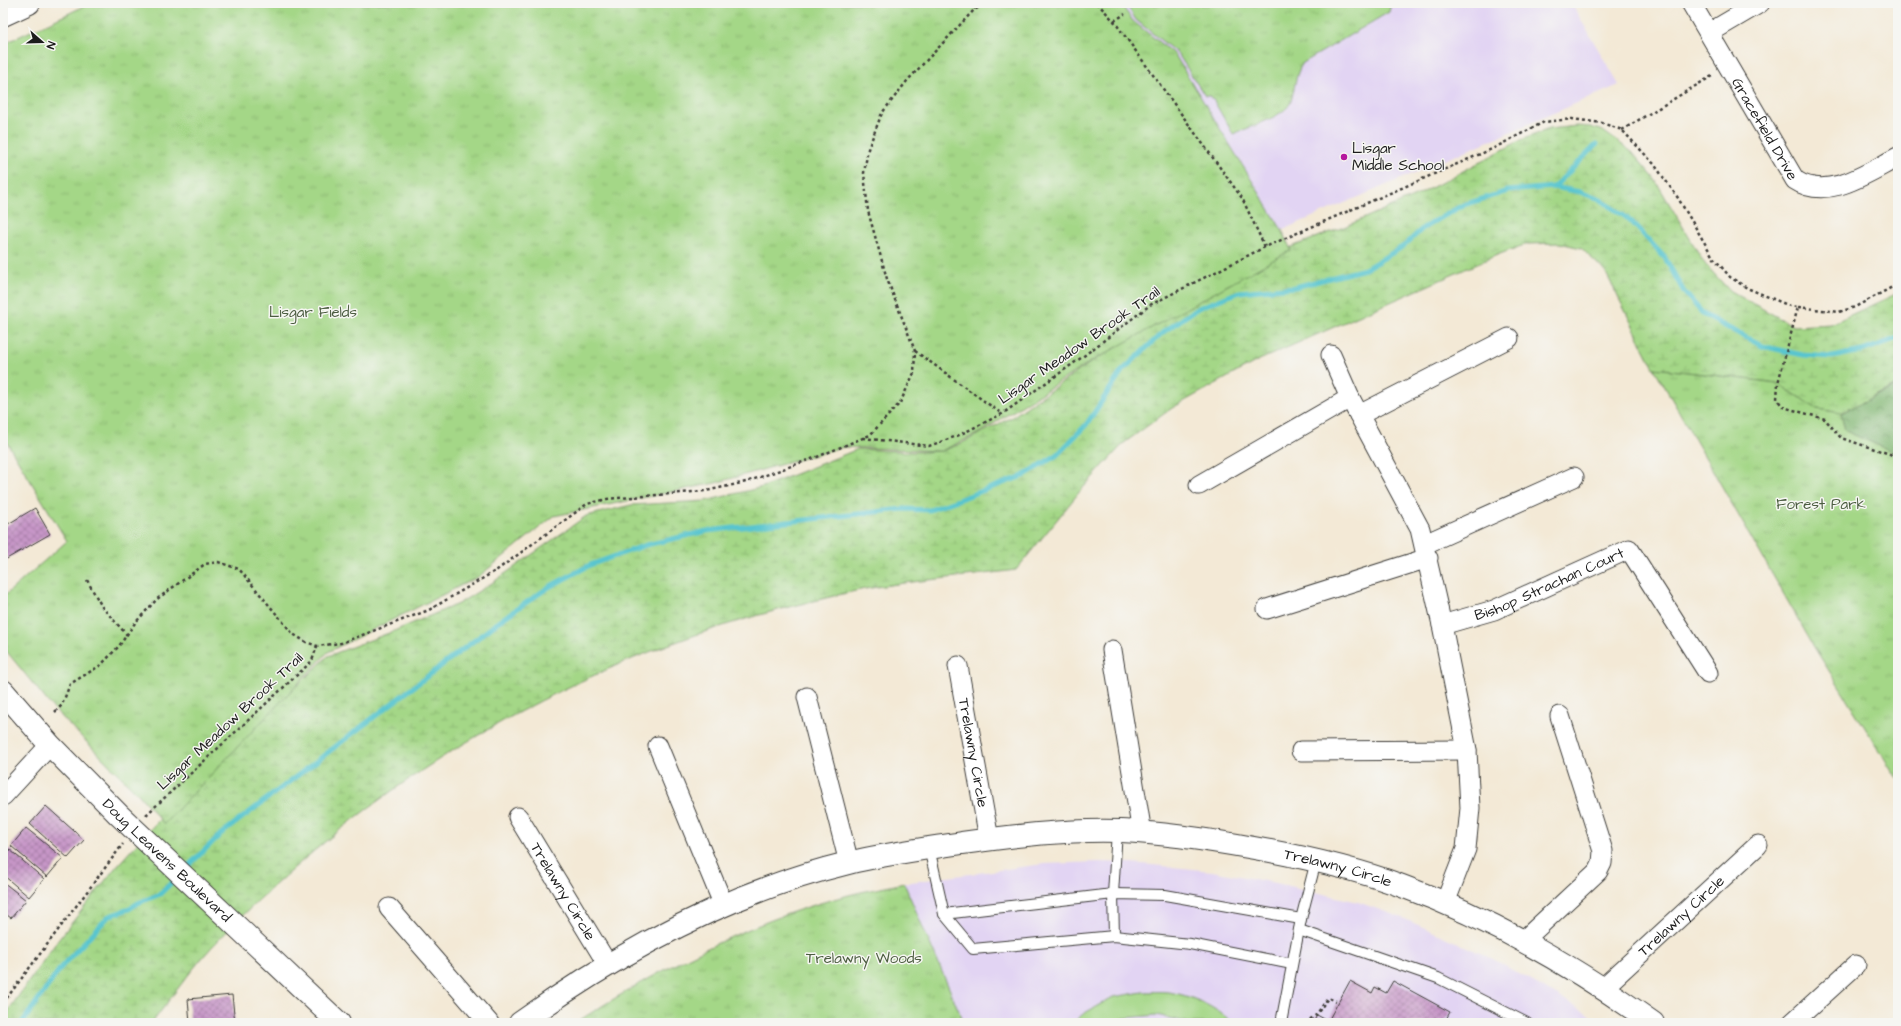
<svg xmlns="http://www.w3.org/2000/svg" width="1901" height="1026" font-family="'Architects Daughter',sans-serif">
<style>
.built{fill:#e2d4f3}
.grass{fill:#a4d787;stroke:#607a52}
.forest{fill:url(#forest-crowns);stroke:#506a48}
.wetland{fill:url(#wetland-marsh);stroke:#607a52}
.park{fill:url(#park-tufts);stroke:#607a52}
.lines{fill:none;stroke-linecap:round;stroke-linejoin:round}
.stream{stroke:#58c5cf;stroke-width:5}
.building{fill:url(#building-cross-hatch)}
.lane-casing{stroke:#3c3b38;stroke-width:12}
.street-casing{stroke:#3c3b38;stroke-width:21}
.secondary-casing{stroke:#3c3b38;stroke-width:24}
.path{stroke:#3c3b38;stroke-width:2.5;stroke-dasharray:3 3;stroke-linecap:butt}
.lane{stroke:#fff;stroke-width:10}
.street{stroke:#fff;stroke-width:19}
.secondary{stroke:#fff;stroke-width:22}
.poi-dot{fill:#b5179e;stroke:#f6f6f2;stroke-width:1.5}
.labels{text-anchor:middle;stroke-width:3;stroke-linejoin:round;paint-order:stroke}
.street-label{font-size:15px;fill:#1c1c1c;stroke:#f6f6f2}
.poi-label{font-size:15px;fill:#1c1c1c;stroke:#f6f6f2;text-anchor:start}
.park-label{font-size:15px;fill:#4c5d41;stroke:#f6f6f2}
</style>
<defs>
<pattern id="forest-crowns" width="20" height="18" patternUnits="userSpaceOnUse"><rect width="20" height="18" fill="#83b874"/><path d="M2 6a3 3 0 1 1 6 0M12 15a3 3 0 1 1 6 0" fill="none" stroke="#6a955e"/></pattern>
<pattern id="wetland-marsh" width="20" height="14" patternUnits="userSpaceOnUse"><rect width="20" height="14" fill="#a4d787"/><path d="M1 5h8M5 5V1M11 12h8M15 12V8" fill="none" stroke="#8db874"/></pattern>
<pattern id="park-tufts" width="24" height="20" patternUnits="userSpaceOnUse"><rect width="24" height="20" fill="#a4d787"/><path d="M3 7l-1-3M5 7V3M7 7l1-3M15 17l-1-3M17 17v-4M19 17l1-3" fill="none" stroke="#8db874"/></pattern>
<pattern id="building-cross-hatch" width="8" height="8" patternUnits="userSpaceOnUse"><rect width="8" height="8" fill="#c796c8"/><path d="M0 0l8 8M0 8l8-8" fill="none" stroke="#a17aa2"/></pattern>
</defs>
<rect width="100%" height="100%" fill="#f6f6f2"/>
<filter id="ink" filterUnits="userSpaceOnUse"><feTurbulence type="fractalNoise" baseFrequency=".025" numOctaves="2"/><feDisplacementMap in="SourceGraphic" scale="8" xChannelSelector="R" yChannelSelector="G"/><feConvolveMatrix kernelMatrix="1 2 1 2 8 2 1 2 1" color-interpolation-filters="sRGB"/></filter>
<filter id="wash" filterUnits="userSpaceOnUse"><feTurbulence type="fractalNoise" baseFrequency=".012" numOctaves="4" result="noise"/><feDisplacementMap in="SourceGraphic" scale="16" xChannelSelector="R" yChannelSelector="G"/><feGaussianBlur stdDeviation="0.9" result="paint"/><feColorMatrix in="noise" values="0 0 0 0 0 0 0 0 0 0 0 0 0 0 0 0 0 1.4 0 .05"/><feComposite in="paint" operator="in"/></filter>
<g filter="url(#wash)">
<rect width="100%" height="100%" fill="#f3e9d6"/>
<g class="built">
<path d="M1120,3H1571L1619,85L1282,230L1175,55L1133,21Z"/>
<path d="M1099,862L1132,863L1212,871L1276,883L1358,902L1405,919L1491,958L1579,1008L1601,1023H964L904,883L1044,864Z"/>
</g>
<path class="grass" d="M1143,992C1151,992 1160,991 1168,992C1191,995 1216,1007 1233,1023H1189L1157,1015L1125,1018L1114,1023H1073L1083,1014L1113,997Z"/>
<path class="forest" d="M1898,385V454L1845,431L1841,413Z"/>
<path class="wetland" d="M1577,126L1591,127L1603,131L1632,152L1654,178L1705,264L1730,291L1794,326L1831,324L1898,293V384L1841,413L1817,409L1777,383L1654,368L1605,271L1581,248L1560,243L1527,244L1497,255L1257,361L1172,408L1124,443L1081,490L1016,570C966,577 915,580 865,589C845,593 826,598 806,603C581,656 370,779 211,948C190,971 171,998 152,1023H3V1018L55,944L116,867L143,837L185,792L328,656L394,631L458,604L492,583L586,516L631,505L705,501L763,487L858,449L914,452L942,451L962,443L1012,417L1093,361L1268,256L1344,227L1420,194L1521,140L1549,129Z"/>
<g class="park">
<path d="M91,3H1120L1133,21L1175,55L1282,230L1291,250L1092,361L979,433L941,451L844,447L715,483L554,516L478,577L328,652L164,824L140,796L52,707L3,647V597L67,541L3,436V44Z"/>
<path d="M1125,3H1391L1389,12L1303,63C1295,74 1295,88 1291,101C1287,116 1247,128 1233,134L1211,96H1205L1178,54L1136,20Z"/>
<path d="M1654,368L1777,383L1817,409L1841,413L1845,431L1898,454V780L1814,647Z"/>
<path d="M904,883L964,1023H575C658,970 746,923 841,897C862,891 883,888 904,883Z"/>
</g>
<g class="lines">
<g class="stream">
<path d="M1554,187L1597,144"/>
<path d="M184,870L221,834L505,617L549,587L590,565L646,545L707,531L903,509L930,510L1023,476L1057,455L1086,425L1122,371L1162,333L1198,308L1239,292L1295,287L1365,269L1404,246L1423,228L1463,205L1508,191L1554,187L1580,192L1601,200L1630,220L1665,258L1684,292L1704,315L1762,346L1803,355L1832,357L1862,351L1898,338"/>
<path d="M22,1023L62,966L109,916L129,909L138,903L160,894L177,877"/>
</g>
</g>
<g id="blocks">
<g class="building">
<path d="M35,508L50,534L3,561V527Z"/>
<path d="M46,806L84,840L68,858L30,824Z"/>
<path d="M26,828L63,858L47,877L11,846Z"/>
<path d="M9,849L44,879L29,897L3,875V856Z"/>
<path d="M3,882L26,900L11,918L3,912Z"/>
<path d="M1350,981L1372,993L1375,987L1386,993L1393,981L1450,1012L1444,1023H1313L1317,1015L1328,1021Z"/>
<path d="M232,995L235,1023H190L188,999Z"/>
</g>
</g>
</g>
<g filter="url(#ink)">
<use href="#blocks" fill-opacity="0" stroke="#3c3b38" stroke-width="1"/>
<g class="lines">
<g class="lane-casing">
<g id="lane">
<path d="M929,848L944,914L973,949L1114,936L1190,944L1292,964"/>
<path d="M944,914L1113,894L1165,895L1301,919"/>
<path d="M1299,930L1438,978L1527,1023"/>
<path d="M1114,936L1113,894L1117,831"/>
<path d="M1281,1023L1301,919L1316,861"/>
</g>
</g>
<g class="street-casing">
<g id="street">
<path id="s1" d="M1691,3L1795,180C1828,202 1868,172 1898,157"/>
<path d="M1709,33L1760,3"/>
<path d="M1331,355L1350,398L1420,529L1442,625L1467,750L1470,808L1466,849L1445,903"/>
<path d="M1359,415L1509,338"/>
<path d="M1199,485L1350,398"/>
<path d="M1425,544L1574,477"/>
<path d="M1267,609L1428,558"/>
<path id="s2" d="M1442,625L1494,610L1629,549L1708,673"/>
<path d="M1112,650L1142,833"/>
<path id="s3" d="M958,666L989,839"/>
<path d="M807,697L849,863"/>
<path d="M658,746L724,906"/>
<path d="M1301,751L1467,750"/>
<path d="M3,796L50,745"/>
<path id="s4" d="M518,817L608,965"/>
<path d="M389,908L489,1023"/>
<path d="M1524,940L1598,871L1602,863L1603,851L1560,716"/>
<path id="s5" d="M1604,987L1758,845"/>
<path d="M1792,1023L1856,965"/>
</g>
</g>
<g class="secondary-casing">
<g id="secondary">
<path d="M3,15L29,3"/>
<path id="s6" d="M3,691L50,745L119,815L339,1023"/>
<path id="s7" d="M520,1023C619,952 729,892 848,863C885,854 924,849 962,843C1014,836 1068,829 1121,831C1166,833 1210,840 1254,848C1304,857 1354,868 1402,886C1493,919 1575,967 1653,1023"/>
</g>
</g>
<g class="path">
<path d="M1097,3L1114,21L1242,198L1265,247"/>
<path d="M974,9L979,3"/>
<path d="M1114,21L1125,14"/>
<path d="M1622,130L1712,76"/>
<path d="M1798,307L1839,312L1855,307L1898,284"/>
<path d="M915,351L1002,414"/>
<path d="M863,438L929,446L957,436L1002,414L1081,358L1150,305L1265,247L1492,149L1544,122L1572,119L1602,123L1622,130L1654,164L1678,198L1713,257L1730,277L1747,288L1790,306L1798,307L1778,383L1777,399L1783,407L1825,419L1841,438L1890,454L1898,459"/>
<path d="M87,580L102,607L127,635"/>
<path d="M55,712L62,705L70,684L101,665L119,646L135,623L157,599L205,564L218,562L239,569L293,634L306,642L317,646L341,643L429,610L497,570L587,504L607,499L706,491L746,482L817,457L870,435L900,403L914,373L915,351L887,279L868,211L864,173L868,149L882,113L907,81L974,10L987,3"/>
<path d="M146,815L312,661L317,646"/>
<path d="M3,1003L123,844"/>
<path d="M1305,1023L1316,1015L1328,998L1336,1001"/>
</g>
<use href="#lane" class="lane"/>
<use href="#street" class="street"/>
<use href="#secondary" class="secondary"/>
</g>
</g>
<circle class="poi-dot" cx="1344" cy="157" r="4"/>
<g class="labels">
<g class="street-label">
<text dy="5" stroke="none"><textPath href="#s1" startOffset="146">Gracefield Drive</textPath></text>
<text transform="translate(1079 345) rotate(-35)" y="5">Lisgar Meadow Brook Trail</text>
<text dy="5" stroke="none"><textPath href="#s2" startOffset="115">Bishop Strachan Court</textPath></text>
<text transform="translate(230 721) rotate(-43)" y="5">Lisgar Meadow Brook Trail</text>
<text dy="5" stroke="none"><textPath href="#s3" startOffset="88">Trelawny Circle</textPath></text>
<text dy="5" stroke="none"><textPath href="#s6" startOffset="236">Doug Leavens Boulevard</textPath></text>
<text dy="5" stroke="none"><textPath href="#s7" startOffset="863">Trelawny Circle</textPath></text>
<text dy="5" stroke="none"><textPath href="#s4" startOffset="87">Trelawny Circle</textPath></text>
<text dy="5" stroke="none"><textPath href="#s5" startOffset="105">Trelawny Circle</textPath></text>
</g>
<g class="poi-label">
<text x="1352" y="153">Lisgar<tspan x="1352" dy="17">Middle School</tspan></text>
</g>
<g class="park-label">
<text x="313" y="317">Lisgar Fields</text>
<text x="1821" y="509">Forest Park</text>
<text x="864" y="963">Trelawny Woods</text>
</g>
</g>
<rect width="1901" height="1026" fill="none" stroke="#f6f6f2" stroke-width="16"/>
<g transform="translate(42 42) rotate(110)" stroke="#f6f6f2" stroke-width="3" paint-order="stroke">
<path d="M0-3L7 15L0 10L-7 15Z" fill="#1c1c1c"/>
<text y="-6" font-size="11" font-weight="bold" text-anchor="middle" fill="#1c1c1c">N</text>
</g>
</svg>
